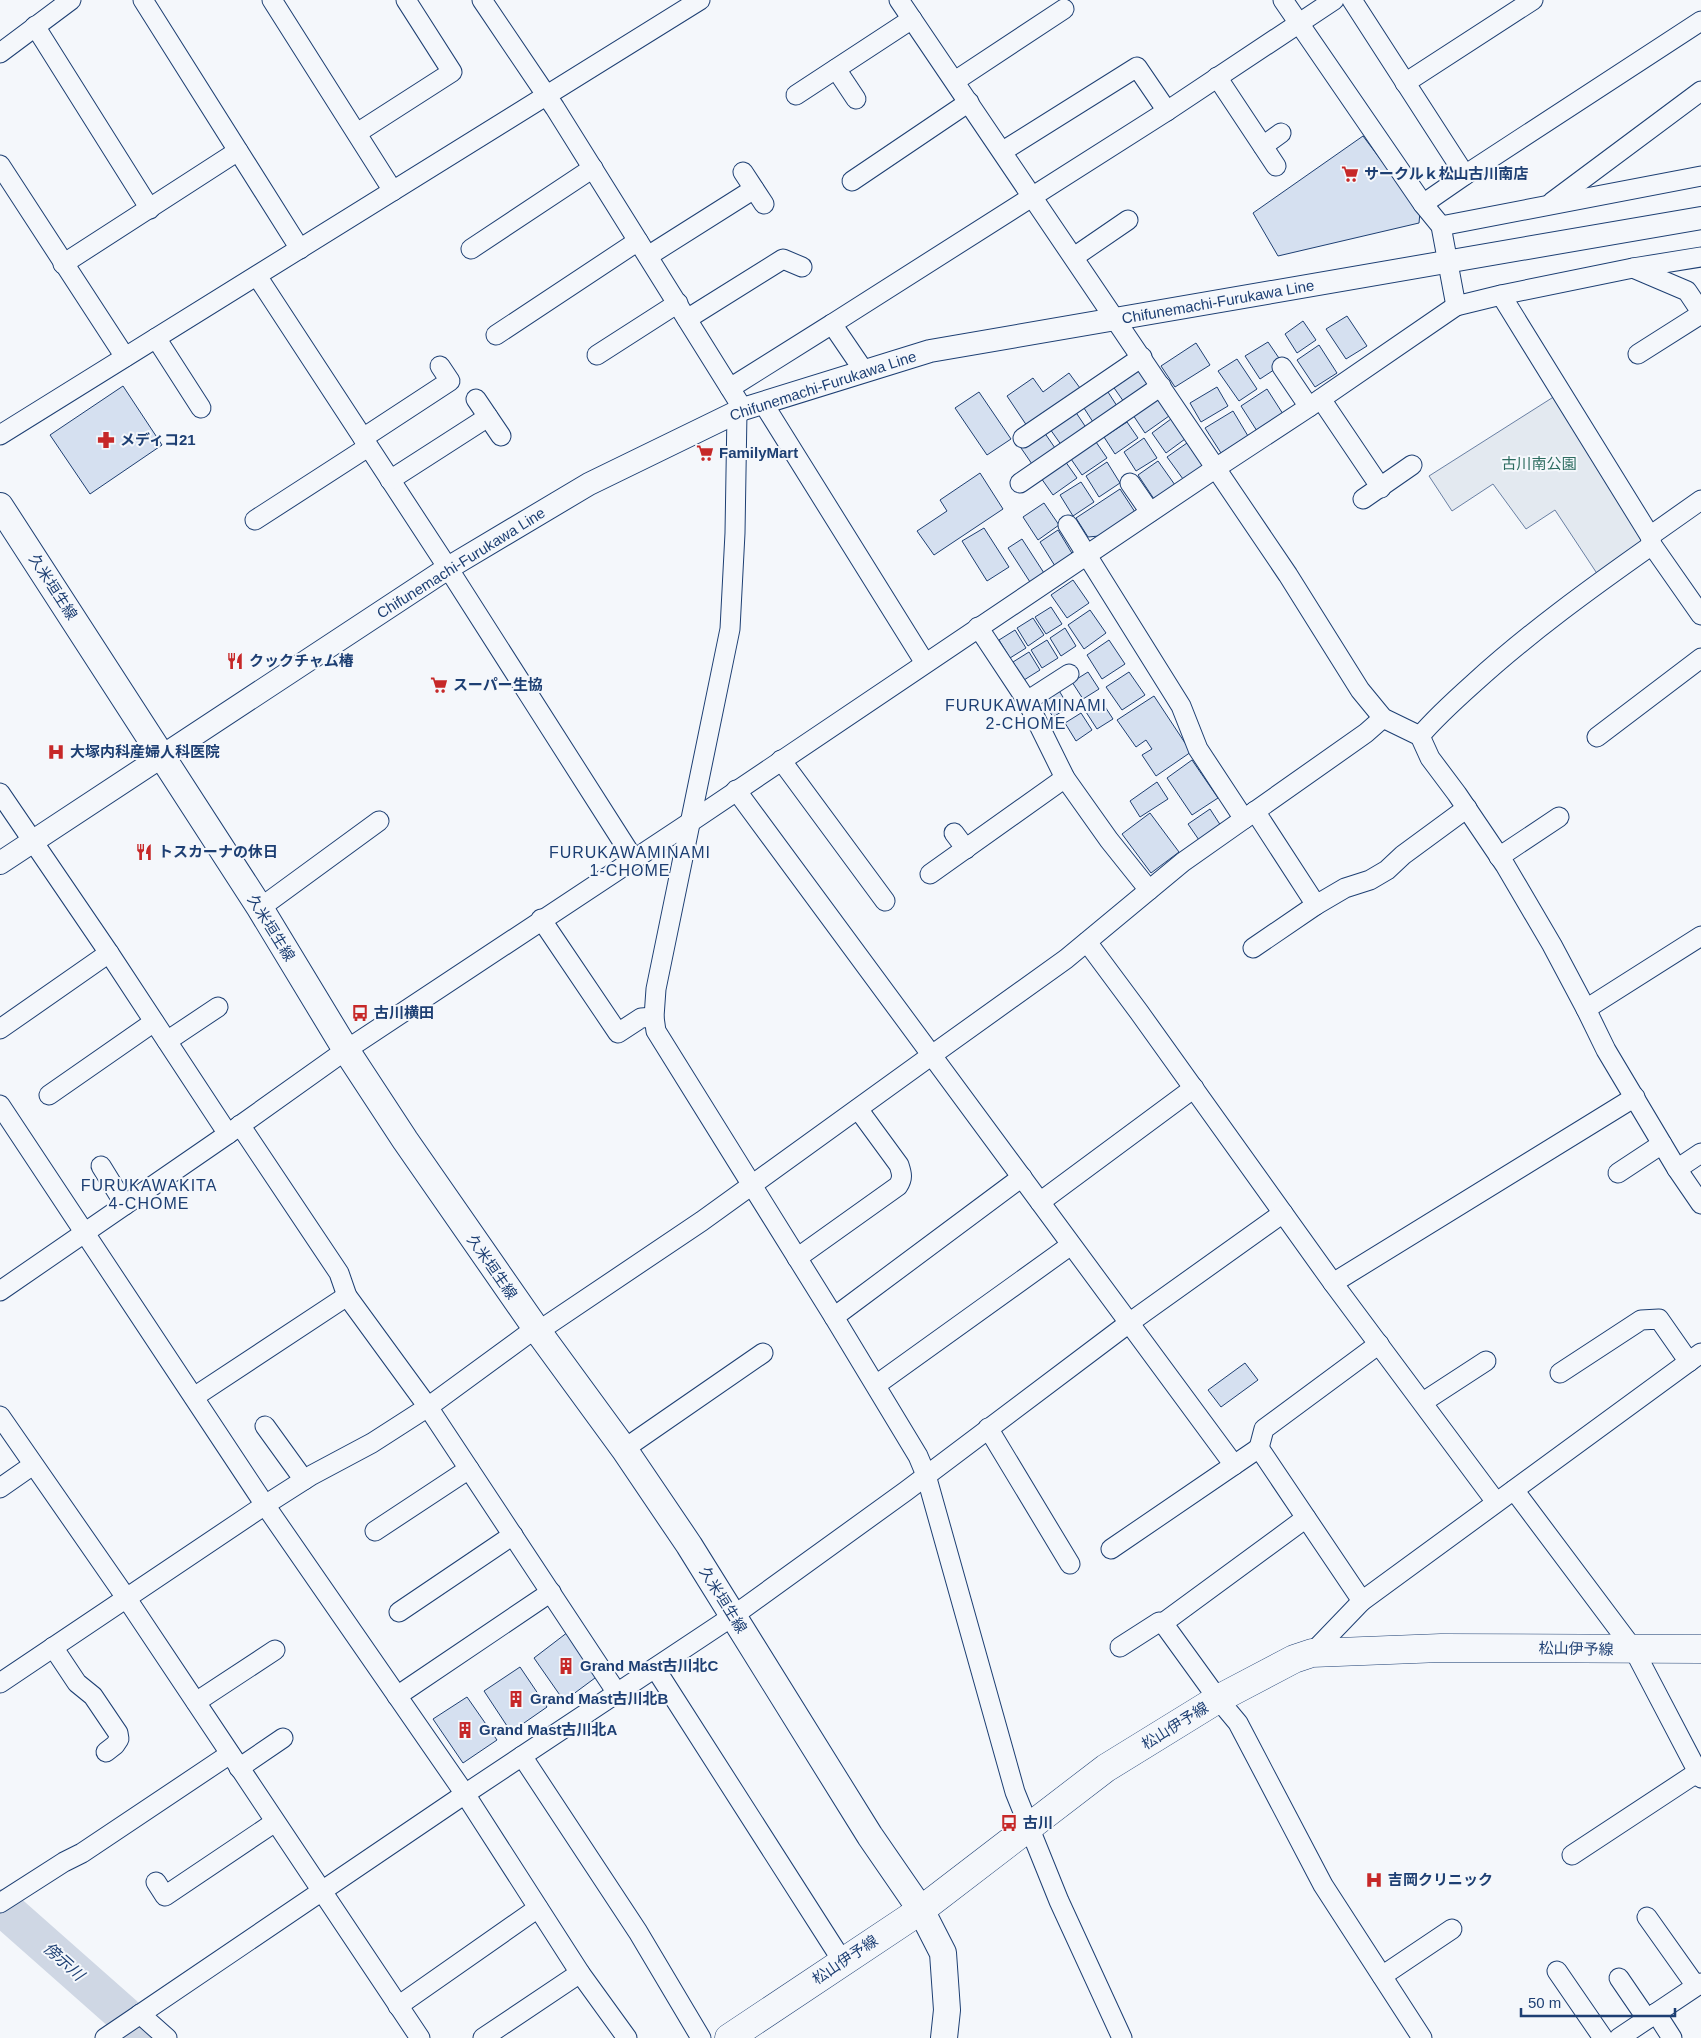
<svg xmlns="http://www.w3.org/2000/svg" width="1701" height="2038" font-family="Arial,'Noto Sans JP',sans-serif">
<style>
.green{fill:#e3e9f0;stroke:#687fa3}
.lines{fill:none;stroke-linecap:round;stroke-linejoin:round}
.river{stroke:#cfd7e4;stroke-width:38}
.building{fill:#d5e0f0;stroke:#1d3f73}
.minor-casing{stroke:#1d3f73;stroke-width:21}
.tertiary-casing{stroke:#1d3f73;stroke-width:24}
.secondary-casing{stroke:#1d3f73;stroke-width:28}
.primary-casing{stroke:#1d3f73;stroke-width:29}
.minor{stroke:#f4f7fb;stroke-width:19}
.tertiary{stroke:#f4f7fb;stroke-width:22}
.secondary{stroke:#f4f7fb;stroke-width:26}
.primary{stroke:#f4f7fb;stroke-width:28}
.labels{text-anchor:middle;stroke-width:4;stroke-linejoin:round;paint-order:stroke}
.poi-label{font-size:15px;font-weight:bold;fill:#1d3f73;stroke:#f4f7fb;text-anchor:start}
.street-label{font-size:15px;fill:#1d3f73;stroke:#f4f7fb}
.park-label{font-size:15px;fill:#2c6c60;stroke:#f4f7fb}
.neighbourhood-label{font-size:16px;letter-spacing:1px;fill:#1d3f73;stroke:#f4f7fb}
.water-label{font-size:16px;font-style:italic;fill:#1d3f73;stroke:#f4f7fb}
</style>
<rect width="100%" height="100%" fill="#f4f7fb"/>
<path class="green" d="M1555,396L1644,542L1598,575L1555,510L1526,529L1493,484L1452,511L1429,476Z"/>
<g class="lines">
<g class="river">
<path d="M3,1908L124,2015"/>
<path d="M139,2028L149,2038"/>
</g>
</g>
<g class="building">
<path d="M1363,136L1420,212L1419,223L1278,256L1253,213Z"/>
<path d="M1347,316L1367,346L1346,359L1326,329Z"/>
<path d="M1303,321L1316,340L1297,353L1285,334Z"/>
<path d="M1268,342L1283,364L1260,379L1245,356Z"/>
<path d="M1196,343L1210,365L1175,387L1161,366Z"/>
<path d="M1319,345L1337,373L1315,387L1297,360Z"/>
<path d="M1237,359L1257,389L1239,401L1218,371Z"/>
<path d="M1137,367L1149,384L1124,402L1112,385Z"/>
<path d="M1069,373L1080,388L1027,426L1007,396L1033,378L1043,392Z"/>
<path d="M123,386L162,445L90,494L50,435Z"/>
<path d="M1217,387L1228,406L1201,422L1190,403Z"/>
<path d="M1106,389L1117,406L1093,422L1082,405Z"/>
<path d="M1267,389L1283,414L1257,431L1241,406Z"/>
<path d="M979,392L1011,439L987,455L955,408Z"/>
<path d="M1157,398L1169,416L1145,433L1133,415Z"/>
<path d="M1075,411L1087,429L1062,446L1050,429Z"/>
<path d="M1233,411L1248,436L1221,453L1205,428Z"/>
<path d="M1171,419L1185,439L1166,453L1152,433Z"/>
<path d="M1127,422L1138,438L1115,454L1104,437Z"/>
<path d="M1044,432L1055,448L1032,464L1021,448Z"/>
<path d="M1144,438L1157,458L1136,471L1124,452Z"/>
<path d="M1096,442L1107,458L1082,475L1071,459Z"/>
<path d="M1187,443L1203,466L1183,479L1167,457Z"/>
<path d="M1065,461L1077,478L1053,495L1041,478Z"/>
<path d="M1158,461L1175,485L1154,499L1138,475Z"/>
<path d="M1107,462L1120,483L1099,497L1086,476Z"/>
<path d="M980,473L1003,509L934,555L917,531L947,511L940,500Z"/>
<path d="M1081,482L1094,502L1073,516L1060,495Z"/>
<path d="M1120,489L1135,512L1099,536L1088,537L1076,518Z"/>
<path d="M1044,503L1059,525L1038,540L1023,517Z"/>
<path d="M984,528L1009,567L987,581L962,541Z"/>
<path d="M1058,530L1073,555L1055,566L1040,542Z"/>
<path d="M1022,539L1044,573L1030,582L1008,548Z"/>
<path d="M1073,580L1089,603L1067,618L1051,595Z"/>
<path d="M1051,607L1062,624L1046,634L1035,617Z"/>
<path d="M1090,610L1106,633L1084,649L1068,625Z"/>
<path d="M1033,618L1044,635L1028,646L1017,628Z"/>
<path d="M1065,628L1076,646L1061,656L1050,638Z"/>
<path d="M1015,630L1026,648L1010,658L999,640Z"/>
<path d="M1047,640L1058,658L1042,668L1031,650Z"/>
<path d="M1109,640L1125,664L1102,679L1087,655Z"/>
<path d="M1029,652L1040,670L1024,680L1013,662Z"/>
<path d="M1088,672L1099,689L1083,699L1072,682Z"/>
<path d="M1129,672L1145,695L1122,710L1106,687Z"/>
<path d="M1058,689L1069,707L1053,717L1042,699Z"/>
<path d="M1154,696L1191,752L1156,776L1142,755L1152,749L1146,740L1136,747L1117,720Z"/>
<path d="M1102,702L1113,719L1097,729L1086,712Z"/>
<path d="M1081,713L1092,730L1076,741L1065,723Z"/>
<path d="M1192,760L1218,798L1192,815L1167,778Z"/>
<path d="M1157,782L1168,799L1140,817L1130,801Z"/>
<path d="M1210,809L1221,826L1199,840L1188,824Z"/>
<path d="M1150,813L1179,852L1151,873L1122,834Z"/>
<path d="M1245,1363L1258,1380L1221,1407L1208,1390Z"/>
<path d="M568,1632L599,1675L564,1701L534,1658Z"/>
<path d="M520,1667L547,1707L511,1732L484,1691Z"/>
<path d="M467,1697L497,1740L463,1763L433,1719Z"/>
</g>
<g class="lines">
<g class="minor-casing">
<g id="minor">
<path d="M143,0L300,249"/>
<path d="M272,0L393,191"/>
<path d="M482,0L555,108L743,409"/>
<path d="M899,0L1288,575L1360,690L1383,718L1420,736L1430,758L1457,794L1505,865L1552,945L1586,1009L1606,1050L1677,1169L1701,1204"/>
<path d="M1283,0L1423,204L1441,226L1456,306L1501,295L1650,536L1652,545L1701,615"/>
<path d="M1352,0L1465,175"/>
<path d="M35,26L150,209"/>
<path d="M0,53L71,0"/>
<path d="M836,69L856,99"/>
<path d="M1217,77L1276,166"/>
<path d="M955,81L1064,9"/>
<path d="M1405,83L1533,0"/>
<path d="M796,95L912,19"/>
<path d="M357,133L452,72L406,0"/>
<path d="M1263,146L1281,133"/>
<path d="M1003,151L1137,67L1167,111"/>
<path d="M0,165L125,357"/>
<path d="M743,172L764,204"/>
<path d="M852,181L969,102"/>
<path d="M1552,202L1701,91"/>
<path d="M1423,204L1465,175L1701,21"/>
<path d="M1441,226L1701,176"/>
<path d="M471,249L593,168"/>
<path d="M648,256L754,189"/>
<path d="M1074,257L1128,220"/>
<path d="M63,264L238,151"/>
<path d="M1633,268L1687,291L1701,312"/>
<path d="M257,276L448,568L633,858"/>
<path d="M1501,295L1633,268L1701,257"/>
<path d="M687,319L783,259L802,267"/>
<path d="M496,335L638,241"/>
<path d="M156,338L201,408"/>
<path d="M1638,354L1701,314"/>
<path d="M597,355L678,303"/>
<path d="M1282,367L1309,407"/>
<path d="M864,371L832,324L1167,111L1334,0"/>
<path d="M730,388L832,324"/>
<path d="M476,399L501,436"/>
<path d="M1321,399L1381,488"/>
<path d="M763,403L925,663"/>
<path d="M737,412L735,533L730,629L656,989L654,1017L656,1031L834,1317L918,1456L926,1475L1015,1792L1059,1901L1122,2038"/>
<path d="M0,435L700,0"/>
<path d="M363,438L450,381L440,366"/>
<path d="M1023,438L1142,357"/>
<path d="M390,480L488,417"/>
<path d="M1020,483L1161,386"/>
<path d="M1130,483L1150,512"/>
<path d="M1363,499L1412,465"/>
<path d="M255,520L368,447"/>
<path d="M1068,525L1181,706L1198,749L1244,819"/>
<path d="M1650,536L1701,500"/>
<path d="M978,627L1027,701L1065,778L1109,840L1149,890"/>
<path d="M1027,701L1069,674"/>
<path d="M1420,736C1436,717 1455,700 1474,683C1530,632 1591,588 1652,545"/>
<path d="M1597,737L1701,658"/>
<path d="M781,760L885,901"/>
<path d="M736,790L1234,1465"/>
<path d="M0,793L109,953L228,1134"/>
<path d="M1255,811L1316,905"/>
<path d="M954,833L966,849"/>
<path d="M1499,857L1559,817"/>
<path d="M930,874L1065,778"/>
<path d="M260,908L379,821"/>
<path d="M541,919L618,1033L641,1018L654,1017"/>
<path d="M1087,942L1139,1012L1333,1283L1496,1502"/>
<path d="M1253,948L1316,905L1345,888L1370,880L1387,870L1403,855L1467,808"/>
<path d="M1586,1009L1701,936"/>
<path d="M0,1029L109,953"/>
<path d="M167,1041L218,1007"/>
<path d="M49,1095L154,1022"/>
<path d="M0,1105L265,1505L465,1794L580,1973L627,2038"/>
<path d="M240,1125L339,1273L347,1296L428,1407L617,1693"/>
<path d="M101,1166L125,1205"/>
<path d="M1677,1169L1701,1153"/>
<path d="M1618,1173L1662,1144"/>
<path d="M1040,1202L1194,1088"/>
<path d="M797,1258L898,1186C903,1178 902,1174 899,1165L858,1109"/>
<path d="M1333,1283L1635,1097"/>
<path d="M0,1291L228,1134L346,1050L689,823L1216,468L1309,407L1456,306"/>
<path d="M834,1317L1022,1177"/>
<path d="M1560,1373L1641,1320L1659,1319L1689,1362"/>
<path d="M876,1385L1071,1245"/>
<path d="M194,1397L347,1296"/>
<path d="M1423,1402L1486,1361"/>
<path d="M0,1416L127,1599L420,2038"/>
<path d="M265,1426L304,1480"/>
<path d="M988,1428L1070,1564"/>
<path d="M1259,1448L1264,1429L1379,1344"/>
<path d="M624,1449L763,1353"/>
<path d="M0,1488L33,1465"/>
<path d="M1514,1490L1634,1650L1701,1778"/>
<path d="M1306,1518L1163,1623L1218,1699L1238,1723L1323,1885L1422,2038"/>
<path d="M375,1531L469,1469"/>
<path d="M1111,1549L1259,1448L1362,1601"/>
<path d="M399,1612L513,1535"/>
<path d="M53,1647L77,1683L93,1696L118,1733L119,1739L115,1745L106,1752"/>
<path d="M1120,1647L1159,1622L1163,1623"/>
<path d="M1312,1653L1362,1601L1701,1353"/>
<path d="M655,1668L843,1962"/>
<path d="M0,1683L265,1505L312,1475L372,1443L428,1407L525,1336L549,1324L702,1221L932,1055L1066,959L1183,862L1366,733L1383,718"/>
<path d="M397,1696L551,1592"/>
<path d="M196,1702L275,1650"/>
<path d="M522,1756L638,1932L701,2038"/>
<path d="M239,1768L283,1738"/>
<path d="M1572,1855L1698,1772"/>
<path d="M156,1882L165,1896L275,1822"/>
<path d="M0,1903L64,1862L82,1853L230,1754"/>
<path d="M1647,1917L1696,1986"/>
<path d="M1557,1971L1603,2038"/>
<path d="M1382,1976L1452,1929"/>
<path d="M1619,1978L1647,2019"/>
<path d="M398,2006L538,1908"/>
<path d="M1656,2013L1672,2038"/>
<path d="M140,2014L167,2038"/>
<path d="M105,2038L465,1794L733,1616L906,1491L1129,1323L1283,1213"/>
<path d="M483,2038L580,1973"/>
<path d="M1619,2038L1701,1983"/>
</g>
</g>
<g class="tertiary-casing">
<path id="tertiary" d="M0,863L448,568L589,484L743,409L930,351L1701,218"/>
</g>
<g class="secondary-casing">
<path id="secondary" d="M0,506L260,908L346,1050L405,1140L537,1330L624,1449L689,1545L870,1836L921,1910L943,1953L947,2010L944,2038"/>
</g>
<g class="primary-casing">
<path id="primary" d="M729,2038L921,1910L1106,1768L1218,1699L1294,1659L1312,1653L1441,1648L1701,1649"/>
</g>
<use href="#minor" class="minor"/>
<use href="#tertiary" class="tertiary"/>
<use href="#secondary" class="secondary"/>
<use href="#primary" class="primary"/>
</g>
<defs>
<g id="supermarket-bare" transform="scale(1.35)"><path d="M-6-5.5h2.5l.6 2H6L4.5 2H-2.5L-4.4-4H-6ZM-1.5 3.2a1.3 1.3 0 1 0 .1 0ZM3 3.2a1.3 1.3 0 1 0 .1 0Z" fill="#c62828" stroke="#f4f7fb" stroke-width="2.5" paint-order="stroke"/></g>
<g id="pharmacy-bare" transform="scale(1.35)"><path d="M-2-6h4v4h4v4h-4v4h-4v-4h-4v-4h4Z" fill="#c62828" stroke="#f4f7fb" stroke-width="2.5" paint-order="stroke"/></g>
<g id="restaurant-bare" transform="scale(1.35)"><path d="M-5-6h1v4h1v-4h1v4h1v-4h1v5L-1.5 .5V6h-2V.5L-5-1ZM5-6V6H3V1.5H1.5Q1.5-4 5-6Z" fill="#c62828" stroke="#f4f7fb" stroke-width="2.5" paint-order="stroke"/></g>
<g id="hospital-bare" transform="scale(1.35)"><path d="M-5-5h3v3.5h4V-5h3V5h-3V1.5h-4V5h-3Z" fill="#c62828" stroke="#f4f7fb" stroke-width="2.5" paint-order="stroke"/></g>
<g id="bus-bare" transform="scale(1.35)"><path d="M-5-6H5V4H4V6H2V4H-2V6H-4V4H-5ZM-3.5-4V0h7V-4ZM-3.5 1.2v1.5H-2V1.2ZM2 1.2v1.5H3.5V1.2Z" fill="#c62828" stroke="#f4f7fb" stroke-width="2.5" paint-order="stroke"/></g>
<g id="building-bare" transform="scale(1.35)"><path d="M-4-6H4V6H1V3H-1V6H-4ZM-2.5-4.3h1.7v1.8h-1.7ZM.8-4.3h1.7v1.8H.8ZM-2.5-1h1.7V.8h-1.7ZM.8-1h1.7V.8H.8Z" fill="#c62828" stroke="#f4f7fb" stroke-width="2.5" paint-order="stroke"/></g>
</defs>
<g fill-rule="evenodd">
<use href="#supermarket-bare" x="1350" y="174"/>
<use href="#pharmacy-bare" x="106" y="440"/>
<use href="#supermarket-bare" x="705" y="453"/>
<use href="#restaurant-bare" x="235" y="661"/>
<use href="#supermarket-bare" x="439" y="685"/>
<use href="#hospital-bare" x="56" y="752"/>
<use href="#restaurant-bare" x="144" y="852"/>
<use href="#bus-bare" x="360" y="1013"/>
<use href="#building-bare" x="566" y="1666"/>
<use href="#building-bare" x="516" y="1699"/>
<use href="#building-bare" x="465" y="1730"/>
<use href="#bus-bare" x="1009" y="1823"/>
<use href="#hospital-bare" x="1374" y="1880"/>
</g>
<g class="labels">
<g class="poi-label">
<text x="1364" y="179">サークルｋ松山古川南店</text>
<text x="120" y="445">メディコ21</text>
<text x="719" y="458">FamilyMart</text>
<text x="249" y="666">クックチャム椿</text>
<text x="453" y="690">スーパー生協</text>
<text x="70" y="757">大塚内科産婦人科医院</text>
<text x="158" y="857">トスカーナの休日</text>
<text x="374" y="1018">古川横田</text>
<text x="580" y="1671">Grand Mast古川北C</text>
<text x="530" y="1704">Grand Mast古川北B</text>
<text x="479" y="1735">Grand Mast古川北A</text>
<text x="1023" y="1828">古川</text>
<text x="1388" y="1885">吉岡クリニック</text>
</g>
<g class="street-label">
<text transform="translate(1218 302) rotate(-10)" y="5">Chifunemachi-Furukawa Line</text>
<text transform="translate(823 386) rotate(-18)" y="5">Chifunemachi-Furukawa Line</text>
<text transform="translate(461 563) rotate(-32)" y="5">Chifunemachi-Furukawa Line</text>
<text transform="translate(53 587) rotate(57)" y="5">久米垣生線</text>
<text transform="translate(271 928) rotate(58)" y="5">久米垣生線</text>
<text transform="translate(492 1267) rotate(55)" y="5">久米垣生線</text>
<text transform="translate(723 1600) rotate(58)" y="5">久米垣生線</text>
<text transform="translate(1576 1649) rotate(1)" y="5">松山伊予線</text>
<text transform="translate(1175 1726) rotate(-32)" y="5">松山伊予線</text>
<text transform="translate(845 1960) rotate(-34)" y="5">松山伊予線</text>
</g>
<g class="park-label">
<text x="1539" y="469">古川南公園</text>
</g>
<g class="neighbourhood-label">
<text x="1026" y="711">FURUKAWAMINAMI<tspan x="1026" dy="18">2-CHOME</tspan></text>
<text x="630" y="858">FURUKAWAMINAMI<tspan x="630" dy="18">1-CHOME</tspan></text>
<text x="149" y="1191">FURUKAWAKITA<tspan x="149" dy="18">4-CHOME</tspan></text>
</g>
<g class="water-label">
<text transform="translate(64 1961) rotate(42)" y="6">傍示川</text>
</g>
</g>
<path d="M1521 2008v8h154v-8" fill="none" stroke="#1d3f73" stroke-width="2.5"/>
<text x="1528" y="2008" font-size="15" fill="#1d3f73" stroke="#f4f7fb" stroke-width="4" paint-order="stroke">50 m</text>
</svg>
